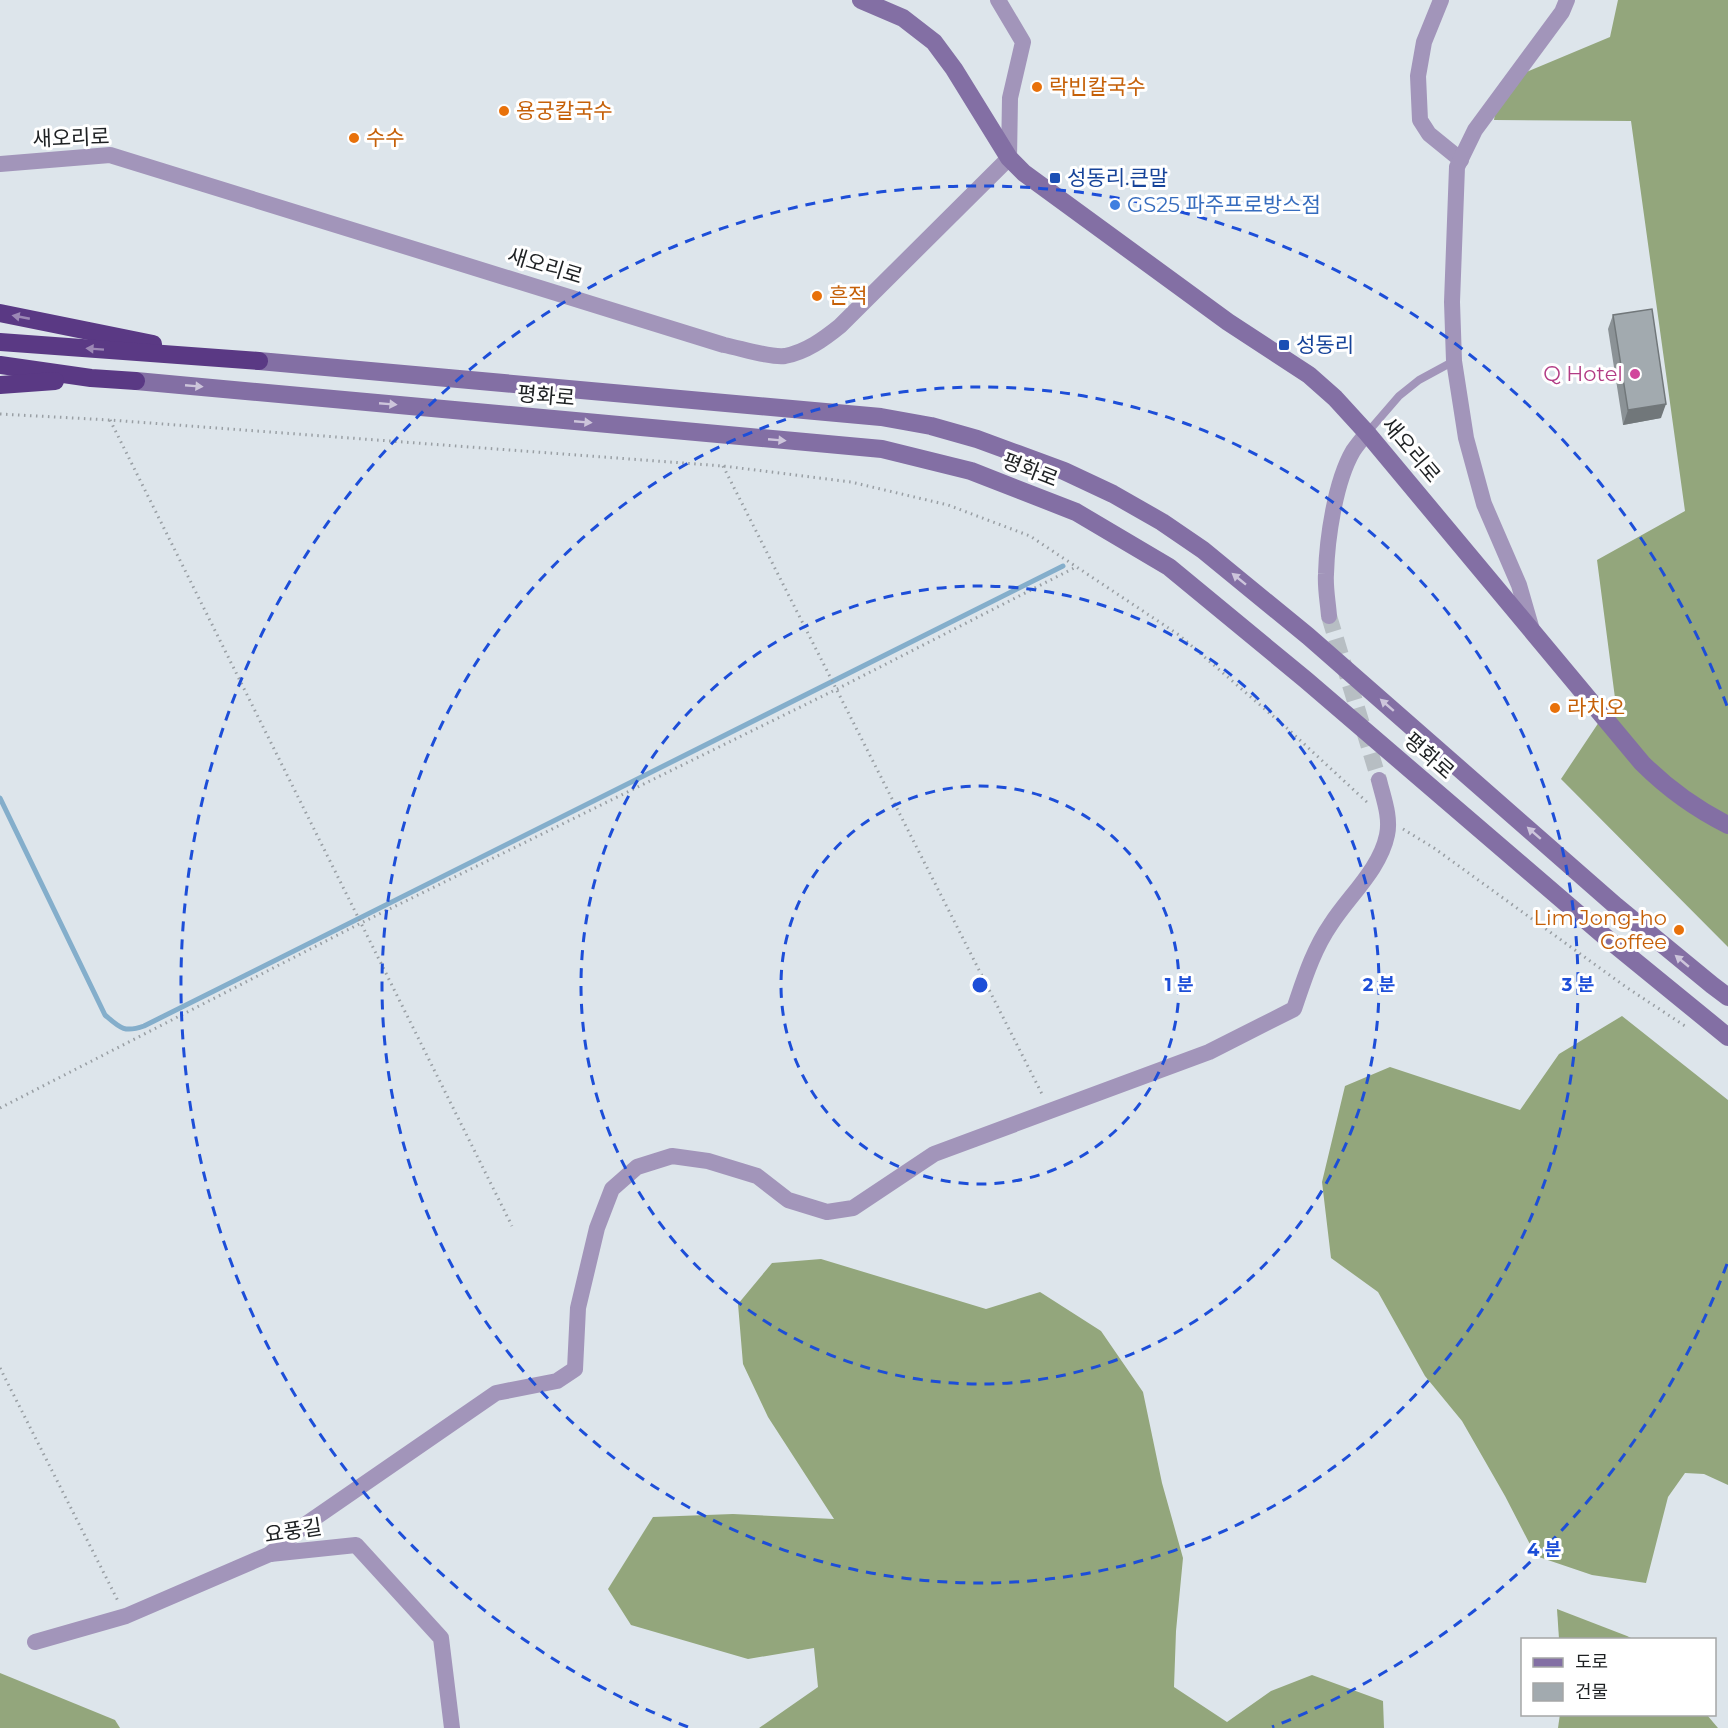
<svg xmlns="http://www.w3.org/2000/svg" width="1728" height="1728" font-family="Montserrat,'Noto Sans KR',sans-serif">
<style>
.forest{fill:#93a67c}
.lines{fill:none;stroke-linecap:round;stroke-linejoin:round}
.stream{stroke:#84aecb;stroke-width:5}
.street-tunnel{stroke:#b7bec3;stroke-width:16;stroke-dasharray:16 8;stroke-linecap:butt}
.path{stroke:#999fa4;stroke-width:3;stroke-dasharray:1.5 4.5;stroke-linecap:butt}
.lane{stroke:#a295ba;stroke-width:8}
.street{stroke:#a295ba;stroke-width:16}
.secondary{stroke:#836fa4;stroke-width:18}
.highway{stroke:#5a3984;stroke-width:18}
.wall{fill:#8b9296}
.shaded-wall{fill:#71777a}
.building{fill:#a2aaaf;stroke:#71777a;stroke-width:1.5}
.oneway{fill:#9c88b5}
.oneway2{fill:#cdc5db}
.ring{fill:none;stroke:#1d4ed8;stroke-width:3;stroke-dasharray:10 8}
.food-dot{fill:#e8710a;stroke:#fff;stroke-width:2}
.transit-dot{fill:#1a4fb4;stroke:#fff;stroke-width:2}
.shop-dot{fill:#3f7fe0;stroke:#fff;stroke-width:2}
.hotel-dot{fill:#d1479c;stroke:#fff;stroke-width:2}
.labels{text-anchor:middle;stroke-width:6;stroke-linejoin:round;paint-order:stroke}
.food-label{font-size:21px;fill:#c56008;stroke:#fff;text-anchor:start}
.street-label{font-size:21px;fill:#1e2123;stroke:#fff}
.transit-label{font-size:21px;fill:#164399;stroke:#fff;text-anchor:start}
.shop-label{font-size:21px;fill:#366cbe;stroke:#fff;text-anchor:start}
.hotel-label{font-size:21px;fill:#b23c85;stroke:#fff;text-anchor:end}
.centre{fill:#1d4ed8;stroke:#fff;stroke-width:3}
.ring-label{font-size:18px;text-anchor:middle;font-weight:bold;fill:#1d4ed8;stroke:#fff;stroke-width:6;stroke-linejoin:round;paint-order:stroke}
</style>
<rect width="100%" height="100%" fill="#dde5eb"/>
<g class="forest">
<path d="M1618,0H1728V947L1561,779L1615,698L1597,560L1685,511L1631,121L1494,120L1500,83L1610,37Z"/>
<path d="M1622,1016L1728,1100V1485L1704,1474L1685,1473L1668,1497L1646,1583L1592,1575L1536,1556L1505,1496L1462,1421L1425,1376L1378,1292L1331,1258L1322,1182L1345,1086L1390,1067L1520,1110L1559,1054Z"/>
<path d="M821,1259L986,1309L1040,1292L1101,1331L1143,1392L1162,1483L1183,1558L1176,1631L1174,1687L1227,1722L1271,1691L1312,1675L1383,1701L1384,1728H759L818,1687L814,1648L748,1659L631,1625L608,1589L653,1517L733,1514L834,1519L768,1417L743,1364L738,1304L772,1263Z"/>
<path d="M1557,1609L1627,1636L1633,1639H1559Z"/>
<path d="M0,1673L115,1720L120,1728H0Z"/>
<path d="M1560,1714L1707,1715L1718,1728H1558Z"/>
</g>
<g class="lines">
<path class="stream" d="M0,798L105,1015C120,1028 124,1033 144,1026L1063,566"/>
<path class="street-tunnel" d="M1329,616L1379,780"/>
<g class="path">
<path d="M0,414L110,420L723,466L851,482L948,505L1030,536L1179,635L1289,730L1369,804"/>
<path d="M110,420L512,1226"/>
<path d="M723,466L1043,1096"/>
<path d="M1403,829L1434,848L1626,987L1685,1026"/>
<path d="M0,1108L361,923L837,689L1076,567"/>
<path d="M0,1368L118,1601"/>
</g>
<path class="lane" d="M1367,433L1399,396L1419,380L1454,361"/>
<g class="street">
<path d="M1441,0L1424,42L1418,76L1420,120L1429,134L1461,160"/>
<path d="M0,164L110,155L724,345C740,348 771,358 785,356C806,352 824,339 840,326L1009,158L1010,98L1023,42L998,0"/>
<path d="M1329,616C1328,602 1325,588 1326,574C1327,539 1335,482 1353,451C1357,445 1362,439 1367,433"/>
<path d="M1532,630L1519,585L1484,504L1466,438L1454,361L1452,302L1457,167L1475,130L1562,12L1567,0"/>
<path d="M270,1554L306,1524L496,1393L557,1381L575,1369L578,1308L597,1228L612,1189L637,1167L672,1156L708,1161L757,1176L788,1200L827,1212L853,1208L934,1154L1209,1052L1294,1009C1304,980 1313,950 1331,924C1349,896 1380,869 1387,835C1391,817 1383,797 1379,780"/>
<path d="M35,1642L126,1616L270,1554L356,1545L441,1638L452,1728"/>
</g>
<g class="secondary">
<path d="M861,0L903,18L934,42L954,69L1009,158L1024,173L1228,322L1309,375L1335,398L1367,433L1642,763C1667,788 1696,809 1728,825"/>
<path d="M259,361L881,417L931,426L977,439L1018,454L1064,471L1113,494L1162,522L1203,550L1308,636L1616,906L1712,985L1728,997"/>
<path d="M136,381L882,449L971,471L1076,512L1169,567L1306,680L1603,935L1728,1037"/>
</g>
<g class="highway">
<path d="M0,313L153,344"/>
<path d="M0,342L259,361"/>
<path d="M0,365L91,378L136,381"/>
<path d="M0,385L55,381"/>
</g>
</g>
<path class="wall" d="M1613,315L1661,418L1623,425L1608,329Z"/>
<path class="shaded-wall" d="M1666,404L1661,418L1623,425L1628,410Z"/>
<path class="building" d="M1652,309L1666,404L1628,410L1613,315Z"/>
<defs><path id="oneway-solid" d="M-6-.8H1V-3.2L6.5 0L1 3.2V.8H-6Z" transform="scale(1.5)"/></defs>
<g class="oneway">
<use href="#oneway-solid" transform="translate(21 317) rotate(-169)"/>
<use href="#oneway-solid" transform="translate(95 349) rotate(-176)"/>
</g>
<g class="oneway2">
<use href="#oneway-solid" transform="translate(194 386) rotate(5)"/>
<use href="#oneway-solid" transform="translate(388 404) rotate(5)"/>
<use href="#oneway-solid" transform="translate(583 422) rotate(5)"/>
<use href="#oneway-solid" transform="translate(777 440) rotate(5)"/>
<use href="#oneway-solid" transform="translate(1239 579) rotate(-141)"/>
<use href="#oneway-solid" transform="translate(1387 705) rotate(-139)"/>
<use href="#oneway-solid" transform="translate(1534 833) rotate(-139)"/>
<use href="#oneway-solid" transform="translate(1682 961) rotate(-140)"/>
</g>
<g class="ring">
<circle cx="980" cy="985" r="199"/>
<circle cx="980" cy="985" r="399"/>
<circle cx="980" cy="985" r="598"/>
<path d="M1727 1264A798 798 0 0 1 1272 1727M688 1727A798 798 0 1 1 1727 706"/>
</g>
<g class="food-dot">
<circle cx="1037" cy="87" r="6"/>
<circle cx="504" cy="111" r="6"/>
<circle cx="354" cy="138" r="6"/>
<circle cx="817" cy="296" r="6"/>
<circle cx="1555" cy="708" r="6"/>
<circle cx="1679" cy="930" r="6"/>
</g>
<g class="transit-dot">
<rect x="1049" y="172" width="12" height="12" rx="3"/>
<rect x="1278" y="339" width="12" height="12" rx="3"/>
</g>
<circle class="shop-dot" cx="1115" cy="205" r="6"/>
<circle class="hotel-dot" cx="1635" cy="374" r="6"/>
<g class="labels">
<g class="food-label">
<text x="1049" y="94">락빈칼국수</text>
<text x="516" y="118">용궁칼국수</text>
<text x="366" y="145">수수</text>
<text x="829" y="303">흔적</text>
<text x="1567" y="715">라치오</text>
<text x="1667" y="925" text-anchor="end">Lim Jong-ho<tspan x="1667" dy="24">Coffee</tspan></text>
</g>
<g class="street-label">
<text transform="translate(71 138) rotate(-2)" y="7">새오리로</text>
<text transform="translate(545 266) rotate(17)" y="7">새오리로</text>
<text transform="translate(546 396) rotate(5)" y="7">평화로</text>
<text transform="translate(1411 450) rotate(50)" y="7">새오리로</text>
<text transform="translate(1030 470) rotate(21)" y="7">평화로</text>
<text transform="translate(1429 756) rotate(41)" y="7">평화로</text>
<text transform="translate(293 1531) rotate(-9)" y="7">요풍길</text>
</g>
<g class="transit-label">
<text x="1067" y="185">성동리.큰말</text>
<text x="1296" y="352">성동리</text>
</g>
<g class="shop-label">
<text x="1127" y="212">GS25 파주프로방스점</text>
</g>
<g class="hotel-label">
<text x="1623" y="381">Q Hotel</text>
</g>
</g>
<circle cx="980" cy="985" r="9" class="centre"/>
<g class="ring-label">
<text x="1179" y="991">1 분</text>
<text x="1379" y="991">2 분</text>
<text x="1578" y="991">3 분</text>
<text x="1544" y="1556">4 분</text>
</g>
<rect x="1521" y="1638" width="195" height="78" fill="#ffffff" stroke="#a5a6a7" stroke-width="1.5"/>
<rect x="1533" y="1658" width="30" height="9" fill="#836fa4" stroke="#a5a6a7" stroke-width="1.5"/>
<text x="1575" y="1668" font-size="18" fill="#1e2123">도로</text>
<rect x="1533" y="1683" width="30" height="18" fill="#a2aaaf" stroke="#a5a6a7" stroke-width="1.5"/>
<text x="1575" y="1698" font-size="18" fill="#1e2123">건물</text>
</svg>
